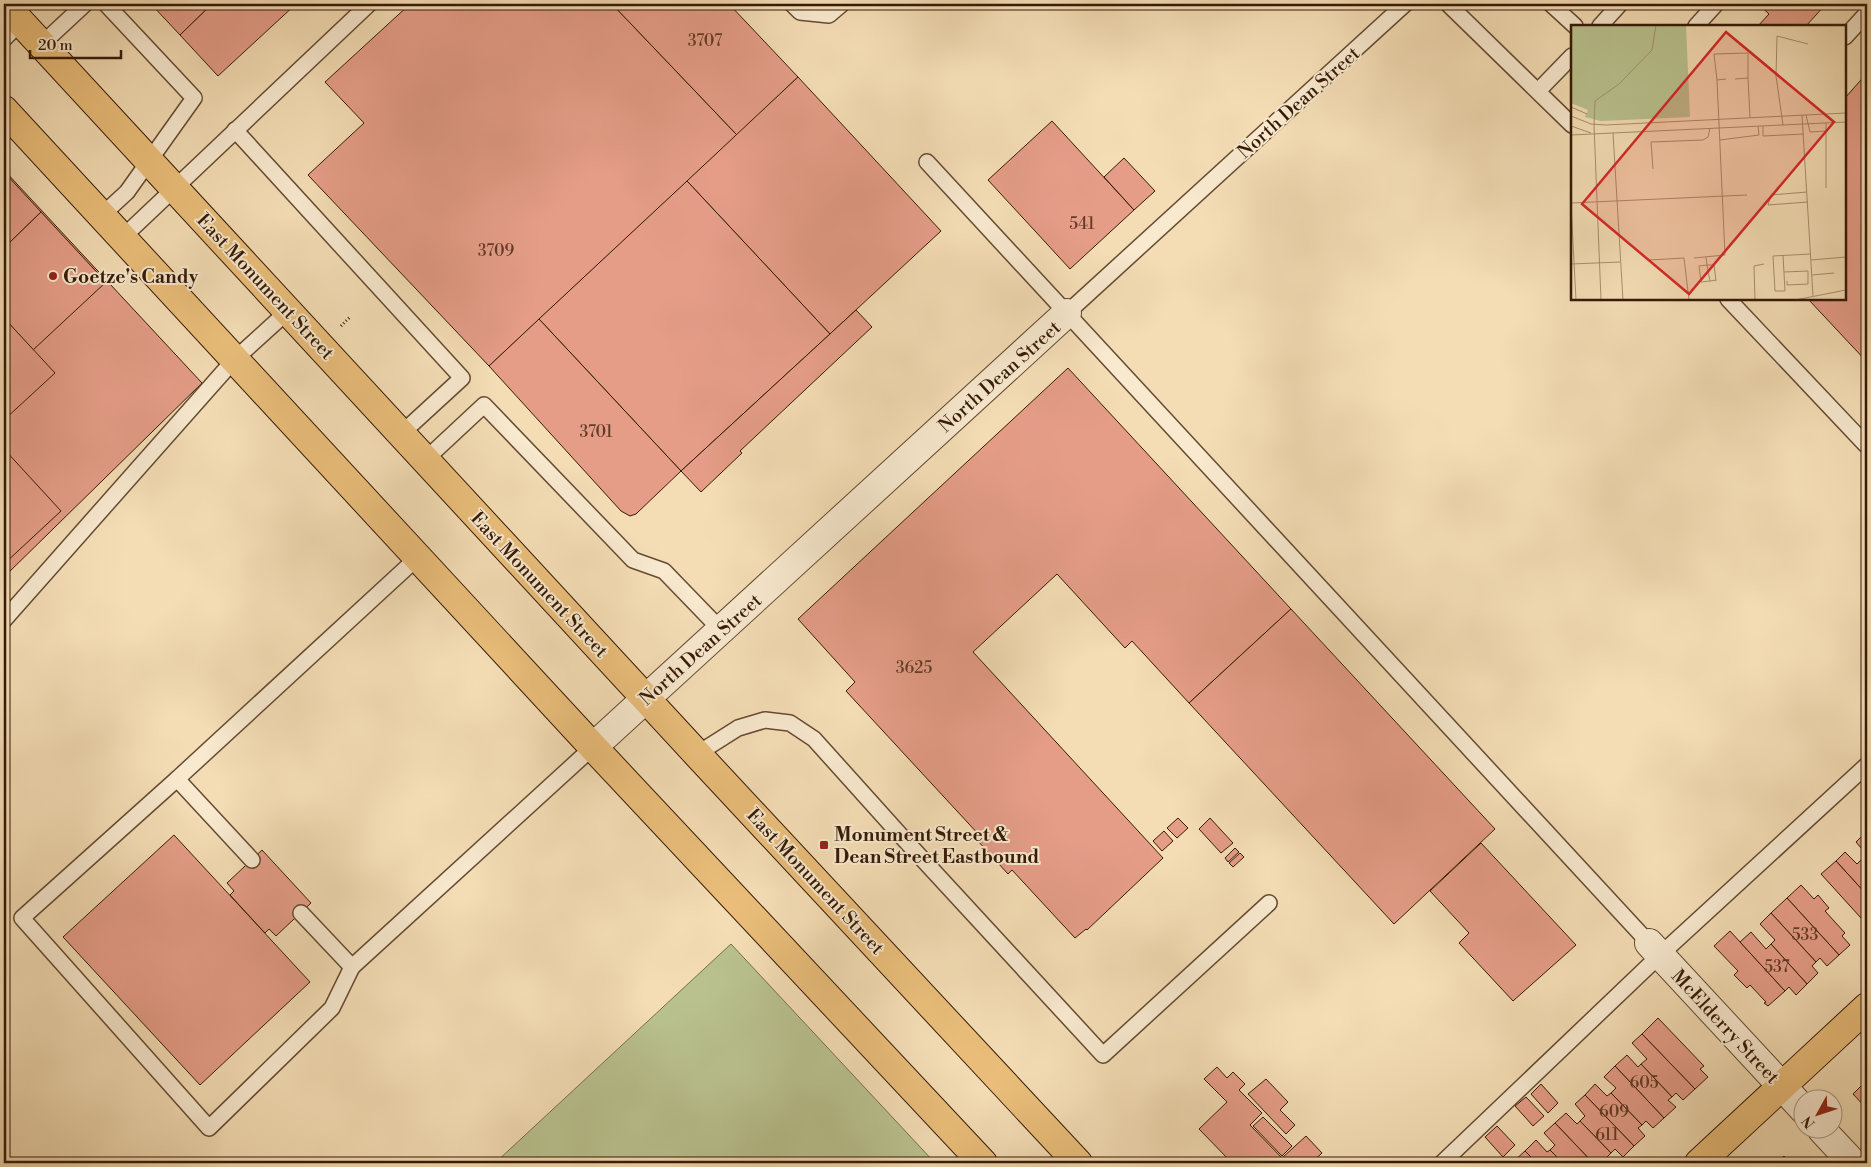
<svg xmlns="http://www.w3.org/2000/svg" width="1871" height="1167" font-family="'Libre Bodoni',serif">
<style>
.green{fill:#b9c28f;stroke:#776e4b}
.building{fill:#e59d88;stroke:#351a07}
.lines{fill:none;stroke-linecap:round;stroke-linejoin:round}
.service-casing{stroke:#654b32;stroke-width:18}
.minor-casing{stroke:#654b32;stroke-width:30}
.primary-casing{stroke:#351a07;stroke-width:30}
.path{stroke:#351a07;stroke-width:3;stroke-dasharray:1 2.5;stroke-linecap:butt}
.service{stroke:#f8e9cf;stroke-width:15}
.minor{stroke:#f8e9cf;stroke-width:28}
.primary{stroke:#eabe7a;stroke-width:28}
.poi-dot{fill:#8f2418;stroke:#f8e9cf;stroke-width:2}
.labels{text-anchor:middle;stroke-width:4;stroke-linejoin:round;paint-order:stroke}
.number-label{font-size:16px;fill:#613b27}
.street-label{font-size:19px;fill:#351a07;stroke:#f8e9cf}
.poi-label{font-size:19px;font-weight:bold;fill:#351a07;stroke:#f8e9cf;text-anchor:start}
.inset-road{fill:none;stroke:#a88f6f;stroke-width:1}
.view{fill:#d62828;fill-opacity:0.15;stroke:#d62828;stroke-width:2.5}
.inset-edge{fill:none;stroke:#351a07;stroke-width:2.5}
</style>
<rect width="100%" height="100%" fill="#f4ddb5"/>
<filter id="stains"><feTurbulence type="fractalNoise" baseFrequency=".004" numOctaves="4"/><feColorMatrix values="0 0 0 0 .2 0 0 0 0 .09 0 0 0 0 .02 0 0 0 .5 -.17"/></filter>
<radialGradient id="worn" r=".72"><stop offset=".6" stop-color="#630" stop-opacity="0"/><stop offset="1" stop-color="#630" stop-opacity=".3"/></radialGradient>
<path class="green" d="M731,944L935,1163H495L718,956Z"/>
<g class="building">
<path d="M151,4H212L180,35Z"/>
<path d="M212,4H296L218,76L180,35Z"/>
<path d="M410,4H612L737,135L489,366L308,175L364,123L325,82Z"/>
<path d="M612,4H729L798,77L737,135Z"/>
<path d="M1758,4H1826L1806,26H1758L1769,14Z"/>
<path d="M1867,73V362L1808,299H1845V98Z"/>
<path d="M798,77L941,231L830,334L687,181Z"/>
<path d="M1052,121L1134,210L1070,269L988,180Z"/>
<path d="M1124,158L1155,191L1134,210L1104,177Z"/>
<path d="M4,170L202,383L4,577Z"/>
<path d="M4,172L41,212L4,248Z"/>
<path d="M687,181L830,334L681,471L539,319Z"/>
<path d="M41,212L106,282L33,350L4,318V248Z"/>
<path d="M856,310L872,327L740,451L742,453L701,492L681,471Z"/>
<path d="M5,319L55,373L4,420V320Z"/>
<path d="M539,319L681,471L636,514L630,516L621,511L489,366Z"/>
<path d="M1068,368L1291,609L1189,703L1132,641L1125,648L1057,574L973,652L1163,858L1087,930L1086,929L1075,938L1012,870L1008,874L977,840L981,837L846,691L855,682L798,619Z"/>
<path d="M4,449L61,511L4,564Z"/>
<path d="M1291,609L1495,829L1394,924L1189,703Z"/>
<path d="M1178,818L1188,828L1177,838L1167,828Z"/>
<path d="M1210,818L1233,843L1221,853L1199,829Z"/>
<path d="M1164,831L1173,841L1162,851L1153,841Z"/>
<path d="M1866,832L1867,834V865L1862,859L1867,855L1856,842Z"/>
<path d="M174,835L310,982L200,1085L63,937Z"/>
<path d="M1481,843L1576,945L1513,1001L1459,943L1469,933L1430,891Z"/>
<path d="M1235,848L1239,852L1228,862L1225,858Z"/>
<path d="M262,850L311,903L276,936L269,929L265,933L230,895L234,891L227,883Z"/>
<path d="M1845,852L1857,864L1862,859L1867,865V895L1836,861Z"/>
<path d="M1240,853L1244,857L1233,867L1229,863Z"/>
<path d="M1836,861L1867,895V918L1865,915L1861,918L1821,874Z"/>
<path d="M1801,885L1814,899L1818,895L1829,908L1825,911L1845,933L1842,936L1850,945L1839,955L1787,898Z"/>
<path d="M1787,898L1839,955L1827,966L1820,958L1816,962L1771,913Z"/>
<path d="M1771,913L1816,962L1812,966L1818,973L1807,984L1771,944L1775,940L1760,924Z"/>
<path d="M1730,931L1785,991L1768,1006L1764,1003L1766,1002L1750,985L1747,988L1734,975L1738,971L1714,946Z"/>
<path d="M1751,932L1766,949L1771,944L1807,984L1796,995L1789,987L1785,991L1740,942Z"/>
<path d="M1658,1018L1704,1066L1700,1069L1708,1077L1695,1089L1642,1034Z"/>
<path d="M1642,1034L1694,1088L1695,1089L1683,1100L1676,1093L1672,1097L1641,1064L1647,1059L1632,1043Z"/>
<path d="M1627,1055L1638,1067L1641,1064L1672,1097L1668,1100L1676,1107L1664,1118L1615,1066Z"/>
<path d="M1615,1066L1664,1118L1653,1128L1646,1121L1642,1125L1611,1093L1616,1088L1604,1077Z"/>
<path d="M1217,1067L1227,1078L1233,1072L1245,1084L1239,1090L1262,1113L1250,1125L1282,1158L1306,1136L1322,1153L1311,1163H1232L1199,1129L1227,1102L1204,1079Z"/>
<path d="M1266,1079L1288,1102L1280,1110L1295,1125L1286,1134L1248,1094Z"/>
<path d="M1867,1080V1109L1853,1094Z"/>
<path d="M1541,1084L1558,1103L1548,1113L1531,1094Z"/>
<path d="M1595,1084L1607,1096L1611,1093L1642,1125L1638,1128L1645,1136L1634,1146L1585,1095Z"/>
<path d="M1585,1095L1634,1146L1623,1157L1615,1149L1611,1153L1580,1121L1585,1116L1575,1104Z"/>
<path d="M1526,1097L1544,1116L1533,1126L1515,1106Z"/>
<path d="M1566,1113L1577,1124L1580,1121L1611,1153L1607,1157L1613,1163H1593L1555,1123Z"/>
<path d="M1263,1117L1292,1146L1282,1156L1253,1126Z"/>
<path d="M1555,1123L1593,1163H1563L1550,1150L1555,1145L1544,1133Z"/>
<path d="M1497,1126L1515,1145L1503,1157L1485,1137Z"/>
<path d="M1536,1140L1547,1152L1550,1150L1563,1163H1537L1525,1151Z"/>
<path d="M1525,1151L1537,1163H1516L1514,1161Z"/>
<path d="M1784,1156L1790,1163H1775Z"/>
<path d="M1494,1157L1500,1163H1488Z"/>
</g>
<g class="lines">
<g class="service-casing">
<g id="service">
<path d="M792,4L800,12L829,15L842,4"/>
<path d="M1448,4L1572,125"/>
<path d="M1551,4L1575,26"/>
<path d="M1600,26L1620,4"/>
<path d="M1696,26L1716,4"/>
<path d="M1845,37L1867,13"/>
<path d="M4,39L21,22"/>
<path d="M42,44L85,4"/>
<path d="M1539,90L1572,56"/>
<path d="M235,130L462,378L401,434"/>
<path d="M927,162L1649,943"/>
<path d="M101,216L127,192L194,98L106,4"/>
<path d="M122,238L369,4"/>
<path d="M1728,299L1866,445"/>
<path d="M1067,313L1405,4"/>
<path d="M425,460L484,405L633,560L664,571L721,630"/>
<path d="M4,620L234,360L288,311"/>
<path d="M697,754L738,728L765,720L790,723L814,739L903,838L1103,1055L1269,903"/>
<path d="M177,779L417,558"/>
<path d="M252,860L177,779L22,918L209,1128L332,1008L352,967L301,913"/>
<path d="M352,967L593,747"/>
<path d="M1442,1163L1660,955L1867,765"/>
</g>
</g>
<g class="minor-casing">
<g id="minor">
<path d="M593,747L1067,313"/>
<path d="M1649,943L1804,1110"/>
<path d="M1822,1130L1853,1163"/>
</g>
</g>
<g class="primary-casing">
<g id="primary">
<path d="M4,4L697,754L1078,1163"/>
<path d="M4,110L593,747L983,1163"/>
<path d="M1699,1163L1867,1007"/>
</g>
</g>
<path class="path" d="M341,326L350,317"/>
<use href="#service" class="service"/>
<use href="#minor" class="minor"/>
<use href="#primary" class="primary"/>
</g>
<g class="poi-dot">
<circle cx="53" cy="276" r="5"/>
<rect x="819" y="840" width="10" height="10" rx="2.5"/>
</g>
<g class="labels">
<g class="number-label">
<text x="705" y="46">3707</text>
<text x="1082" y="229">541</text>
<text x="496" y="256">3709</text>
<text x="596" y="437">3701</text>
<text x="914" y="673">3625</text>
<text x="1805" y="940">533</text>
<text x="1777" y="972">537</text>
<text x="1644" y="1088">605</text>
<text x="1614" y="1117">609</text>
<text x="1607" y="1140">611</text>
</g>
<g class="street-label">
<text transform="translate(1298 102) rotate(-42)" y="7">North Dean Street</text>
<text transform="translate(266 286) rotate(47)" y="7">East Monument Street</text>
<text transform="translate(999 376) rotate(-42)" y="7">North Dean Street</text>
<text transform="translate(540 584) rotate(47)" y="7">East Monument Street</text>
<text transform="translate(700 649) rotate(-42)" y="7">North Dean Street</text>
<text transform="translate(816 881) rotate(47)" y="7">East Monument Street</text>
<text transform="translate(1726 1026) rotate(47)" y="7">McElderry Street</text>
</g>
<g class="poi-label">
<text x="63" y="283">Goetze's Candy</text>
<text x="834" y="841">Monument Street &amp;<tspan x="834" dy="22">Dean Street Eastbound</tspan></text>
</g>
</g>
<g transform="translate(1571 25)">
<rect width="275" height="275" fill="#f4ddb5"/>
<path d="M0,0H115L119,92L30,96L14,92L17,85L0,78Z" fill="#b9c28f"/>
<path class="inset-road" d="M177,53L179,92M155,54L146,55L143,29L177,28V53L164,54M0,82L16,89M231,90L242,271M235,90L239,107L256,106M0,91L20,99L35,100L275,88M23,100L24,76L48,59L81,25L85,0M23,100L30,275M212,100L205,51L206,11L237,19M0,101L20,108M192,101V111L233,109M42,108L52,275M0,110L275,97M149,115L188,110L187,101M82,144L80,117L132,115L137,112L139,103M255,163V98M236,167L200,170L197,180L237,177M0,178L176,170M0,179L5,275M212,230L214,266H204L202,231L240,229M135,232L136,240H143L145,256M123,233L154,230L146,55M78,235L113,233L118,275M240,235L275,232M0,239L49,237M213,247L237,246V259L216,260V256M241,250L263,248M139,256L136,240L128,241L130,257L139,256L145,255M184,275L183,241L193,239M224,275L275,265"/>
<path class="view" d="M155,7L263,97L118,269L11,179Z"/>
<rect width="275" height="275" class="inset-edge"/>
</g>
<rect width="1871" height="1167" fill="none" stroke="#f4ddb5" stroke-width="20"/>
<rect x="5" y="5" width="1861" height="1157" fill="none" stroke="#351a07" stroke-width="2.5"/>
<rect x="10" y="10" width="1851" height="1147" fill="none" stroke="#351a07"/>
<g transform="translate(1818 1114) rotate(230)"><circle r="24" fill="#f8e9cf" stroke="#aa967f"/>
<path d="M0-4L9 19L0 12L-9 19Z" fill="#8f2418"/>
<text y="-8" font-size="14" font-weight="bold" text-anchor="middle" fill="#351a07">N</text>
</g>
<path d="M30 50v8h91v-8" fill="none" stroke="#351a07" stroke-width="2.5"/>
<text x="38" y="50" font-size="15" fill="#351a07" stroke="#f8e9cf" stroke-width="4" paint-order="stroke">20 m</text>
<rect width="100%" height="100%" filter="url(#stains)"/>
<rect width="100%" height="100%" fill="url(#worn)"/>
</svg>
